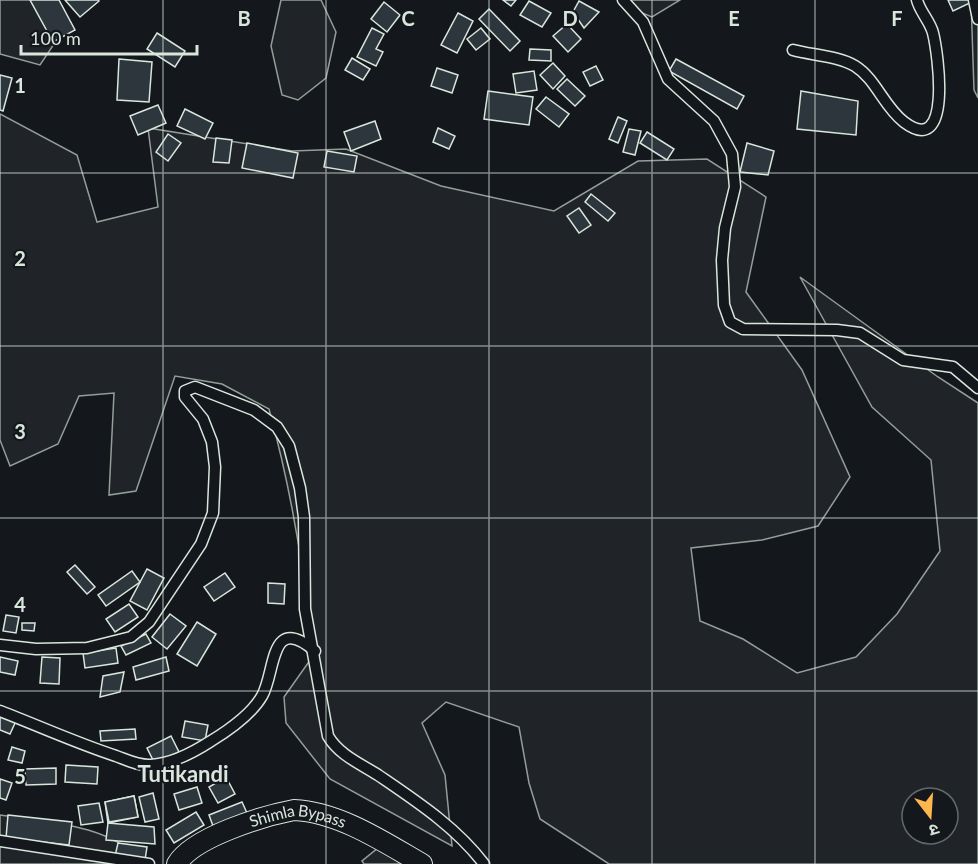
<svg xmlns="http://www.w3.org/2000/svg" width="978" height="864" font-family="Lato,'Noto Sans Devanagari',sans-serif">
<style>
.green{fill:#202428;stroke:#939e99;stroke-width:1.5;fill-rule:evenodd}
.building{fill:#2c363c;stroke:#d8e6dc;stroke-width:1.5}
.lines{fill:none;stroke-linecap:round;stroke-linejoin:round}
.street-casing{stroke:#d8e6dc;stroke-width:13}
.highway-casing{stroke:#d8e6dc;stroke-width:22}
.street{stroke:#14181c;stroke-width:10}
.highway{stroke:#14181c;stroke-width:20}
.grid{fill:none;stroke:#d8e6dc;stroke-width:1.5;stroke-opacity:0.55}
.labels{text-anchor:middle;stroke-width:4.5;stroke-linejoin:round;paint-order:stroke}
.street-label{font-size:16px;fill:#d8e6dc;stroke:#14181c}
.district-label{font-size:22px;font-weight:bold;fill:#d8e6dc;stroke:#14181c}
.grid-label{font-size:20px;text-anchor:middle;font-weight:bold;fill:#d8e6dc;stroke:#14181c;stroke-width:4.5;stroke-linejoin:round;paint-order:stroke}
</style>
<rect width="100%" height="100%" fill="#14181c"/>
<g class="green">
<path d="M0,0H46L54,44L40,65L0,54Z"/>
<path d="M281,0H321L336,32L326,78L298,100L282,95L271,46Z"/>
<path d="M626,0H680L652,17L632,9Z"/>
<path d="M971,0H978V98L974,90Z"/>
<path d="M0,114L77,155L97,222L158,207L148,128L292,151L346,149L441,186L554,211L638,161L707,159L766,197L746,292L802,370L850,477L818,526L762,540L691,548L700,621L743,639L797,673L856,657L897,614L940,551L931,460L872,407L800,277L938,377L978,403V864H609L540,819L529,783L519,727L446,702L422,723L445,775L452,846L330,779L286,723L284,697L313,656C305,573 291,489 269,409L222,384L175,376L136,491L109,495L114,393L79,396L58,444L10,466L0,440ZM912,798H948V834H912Z"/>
<path d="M0,815C41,821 118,825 141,864H0Z"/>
<path d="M378,848L407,864H364L362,861Z"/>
</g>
<g class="building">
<path d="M30,0H59L75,30L53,42Z"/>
<path d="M65,0H98L99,1L80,17Z"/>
<path d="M503,0H516L511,6Z"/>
<path d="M948,0H971L972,2L953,11Z"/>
<path d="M529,1L551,13L542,27L520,15Z"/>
<path d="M579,1L599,12L584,28L573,12Z"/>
<path d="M384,2L400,15L387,32L371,19Z"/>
<path d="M489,9L520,41L510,51L479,19Z"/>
<path d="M458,13L473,21L457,53L441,45Z"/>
<path d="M567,24L581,39L568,52L553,36Z"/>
<path d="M372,28L384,34L376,49L383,52L376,66L357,57Z"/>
<path d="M481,28L490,39L476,50L467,39Z"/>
<path d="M157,33L185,51L175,67L147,49Z"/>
<path d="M530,49L551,50V61L529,60Z"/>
<path d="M352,58L370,69L363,80L345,70Z"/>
<path d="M119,59L152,62L149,102L117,100Z"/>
<path d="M676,59L744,96L737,109L669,71Z"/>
<path d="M553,63L565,76L553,89L540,75Z"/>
<path d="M596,66L603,80L590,86L583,72Z"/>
<path d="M437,68L458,75L452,93L431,86Z"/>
<path d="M534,71L537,90L516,93L513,74Z"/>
<path d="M0,75L12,78L3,111L0,110Z"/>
<path d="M567,79L585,96L575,106L557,89Z"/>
<path d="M488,91L533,97L529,125L484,119Z"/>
<path d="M801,91L858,101L856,135L797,129Z"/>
<path d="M546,97L569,114L559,127L536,109Z"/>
<path d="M158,105L166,123L138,135L130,116Z"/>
<path d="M185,109L213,123L205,139L177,126Z"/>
<path d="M618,117L627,121L618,143L609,139Z"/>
<path d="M375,121L381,139L351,151L344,132Z"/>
<path d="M438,128L455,136L449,149L433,142Z"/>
<path d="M629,129L641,131L635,155L623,152Z"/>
<path d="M647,132L674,149L667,160L640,143Z"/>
<path d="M168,134L181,143L168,161L156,152Z"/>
<path d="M216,138L232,140L229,163L213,162Z"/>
<path d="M247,143L298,153L293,178L242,168Z"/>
<path d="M747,143L774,151L768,175L740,172Z"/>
<path d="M327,151L357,156L354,172L324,167Z"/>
<path d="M591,194L615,213L608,221L585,202Z"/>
<path d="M579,208L591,225L579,233L567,216Z"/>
<path d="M75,565L95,587L87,594L67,572Z"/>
<path d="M147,569L164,578L147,610L130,601Z"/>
<path d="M132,571L140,582L106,606L98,595Z"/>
<path d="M225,573L235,587L214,601L204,587Z"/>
<path d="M268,583L285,584L284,604L268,603Z"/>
<path d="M129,604L138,617L115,632L106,619Z"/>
<path d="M170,614L186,626L167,649L152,637Z"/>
<path d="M6,615L19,617L16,633L3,631Z"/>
<path d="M197,622L216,634L197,666L177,654Z"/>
<path d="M22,623H35L34,631L22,630Z"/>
<path d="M146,634L151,643L126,655L121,646Z"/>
<path d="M116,648L118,663L85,668L83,653Z"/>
<path d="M0,657L18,661L15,675L0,672Z"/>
<path d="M42,657L60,658L59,684L40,683Z"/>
<path d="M166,657L169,671L136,680L133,667Z"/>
<path d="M124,672L120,692L100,697L103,676Z"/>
<path d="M0,714L16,721L10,734L0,730Z"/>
<path d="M185,721L208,725L205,741L182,737Z"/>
<path d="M135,729L136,739L101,741L100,731Z"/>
<path d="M171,736L179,752L155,764L147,748Z"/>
<path d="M12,747L25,751L22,763L8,760Z"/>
<path d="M66,765L98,767L97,784L65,782Z"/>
<path d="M56,768V784L26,785L25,769Z"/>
<path d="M226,777L235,794L218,803L209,787Z"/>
<path d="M0,779L12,783L6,800L0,798Z"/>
<path d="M197,787L202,803L179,810L174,794Z"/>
<path d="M153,793L159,819L145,822L139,797Z"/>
<path d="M134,796L138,817L108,823L105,802Z"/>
<path d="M134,796L138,817L109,822L105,802Z"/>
<path d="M242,802L247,813L213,826L209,815Z"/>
<path d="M99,803L103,822L81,825L78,806Z"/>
<path d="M196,812L204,825L174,843L166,830Z"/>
<path d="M8,815L72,822L69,845L6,838Z"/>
<path d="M108,823L154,827L155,844L106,840Z"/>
<path d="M118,843L147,847L145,860L115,856Z"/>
</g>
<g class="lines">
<g class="street-casing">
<g id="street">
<path d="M623,0L643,22L668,79L714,121L732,154L735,187L725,228L722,260L724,305L730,322L743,329L837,330L860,333L903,360L953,367L978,388"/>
<path d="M974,0L978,19"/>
<path d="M793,50C811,55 839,56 855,66C876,79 884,107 904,122C953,159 938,53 933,33C930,21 920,12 917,0"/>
<path d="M0,645L36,649L87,648L131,637L149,622L201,544L213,513L215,467L212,442L203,419L185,397V391L195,387L254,410L277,427L289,446L300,488L304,517L305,609L328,736C339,755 361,764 378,775C416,801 456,827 484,864"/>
<path d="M0,711C39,726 76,743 116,756C127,760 139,766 151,765C171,764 194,752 211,741C229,730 251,715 262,696C276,672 269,612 315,651"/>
<path d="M0,841L149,864"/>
</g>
</g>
<g class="highway-casing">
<g id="highway">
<path id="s1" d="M177,864C193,837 263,816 294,810C339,812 384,842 422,864"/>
</g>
</g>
<use href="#street" class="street"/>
<use href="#highway" class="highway"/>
</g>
<path class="grid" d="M163,0V864M326,0V864M489,0V864M652,0V864M815,0V864M0,173H978M0,346H978M0,518H978M0,691H978"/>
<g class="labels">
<g class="street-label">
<text dy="6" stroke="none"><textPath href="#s1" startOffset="135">Shimla Bypass</textPath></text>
</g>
<g class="district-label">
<text x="183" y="782">Tutikandi</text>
</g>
</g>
<g class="grid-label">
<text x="244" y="26">B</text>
<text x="408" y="26">C</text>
<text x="570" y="26">D</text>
<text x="734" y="26">E</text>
<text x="897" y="26">F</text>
<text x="20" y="93">1</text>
<text x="20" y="266">2</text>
<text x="20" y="439">3</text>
<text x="20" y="612">4</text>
<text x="20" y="784">5</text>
</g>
<g transform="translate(930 816) rotate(163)"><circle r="28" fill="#14181c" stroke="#626a69" stroke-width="1.5"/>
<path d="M0-4.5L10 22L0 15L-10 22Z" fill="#ffb74d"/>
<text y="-9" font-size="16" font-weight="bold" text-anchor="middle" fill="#d8e6dc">उ</text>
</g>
<path d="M21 45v9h176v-9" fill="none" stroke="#d8e6dc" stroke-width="3"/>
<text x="30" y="45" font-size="18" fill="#d8e6dc" stroke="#14181c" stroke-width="4.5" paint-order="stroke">100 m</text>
</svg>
